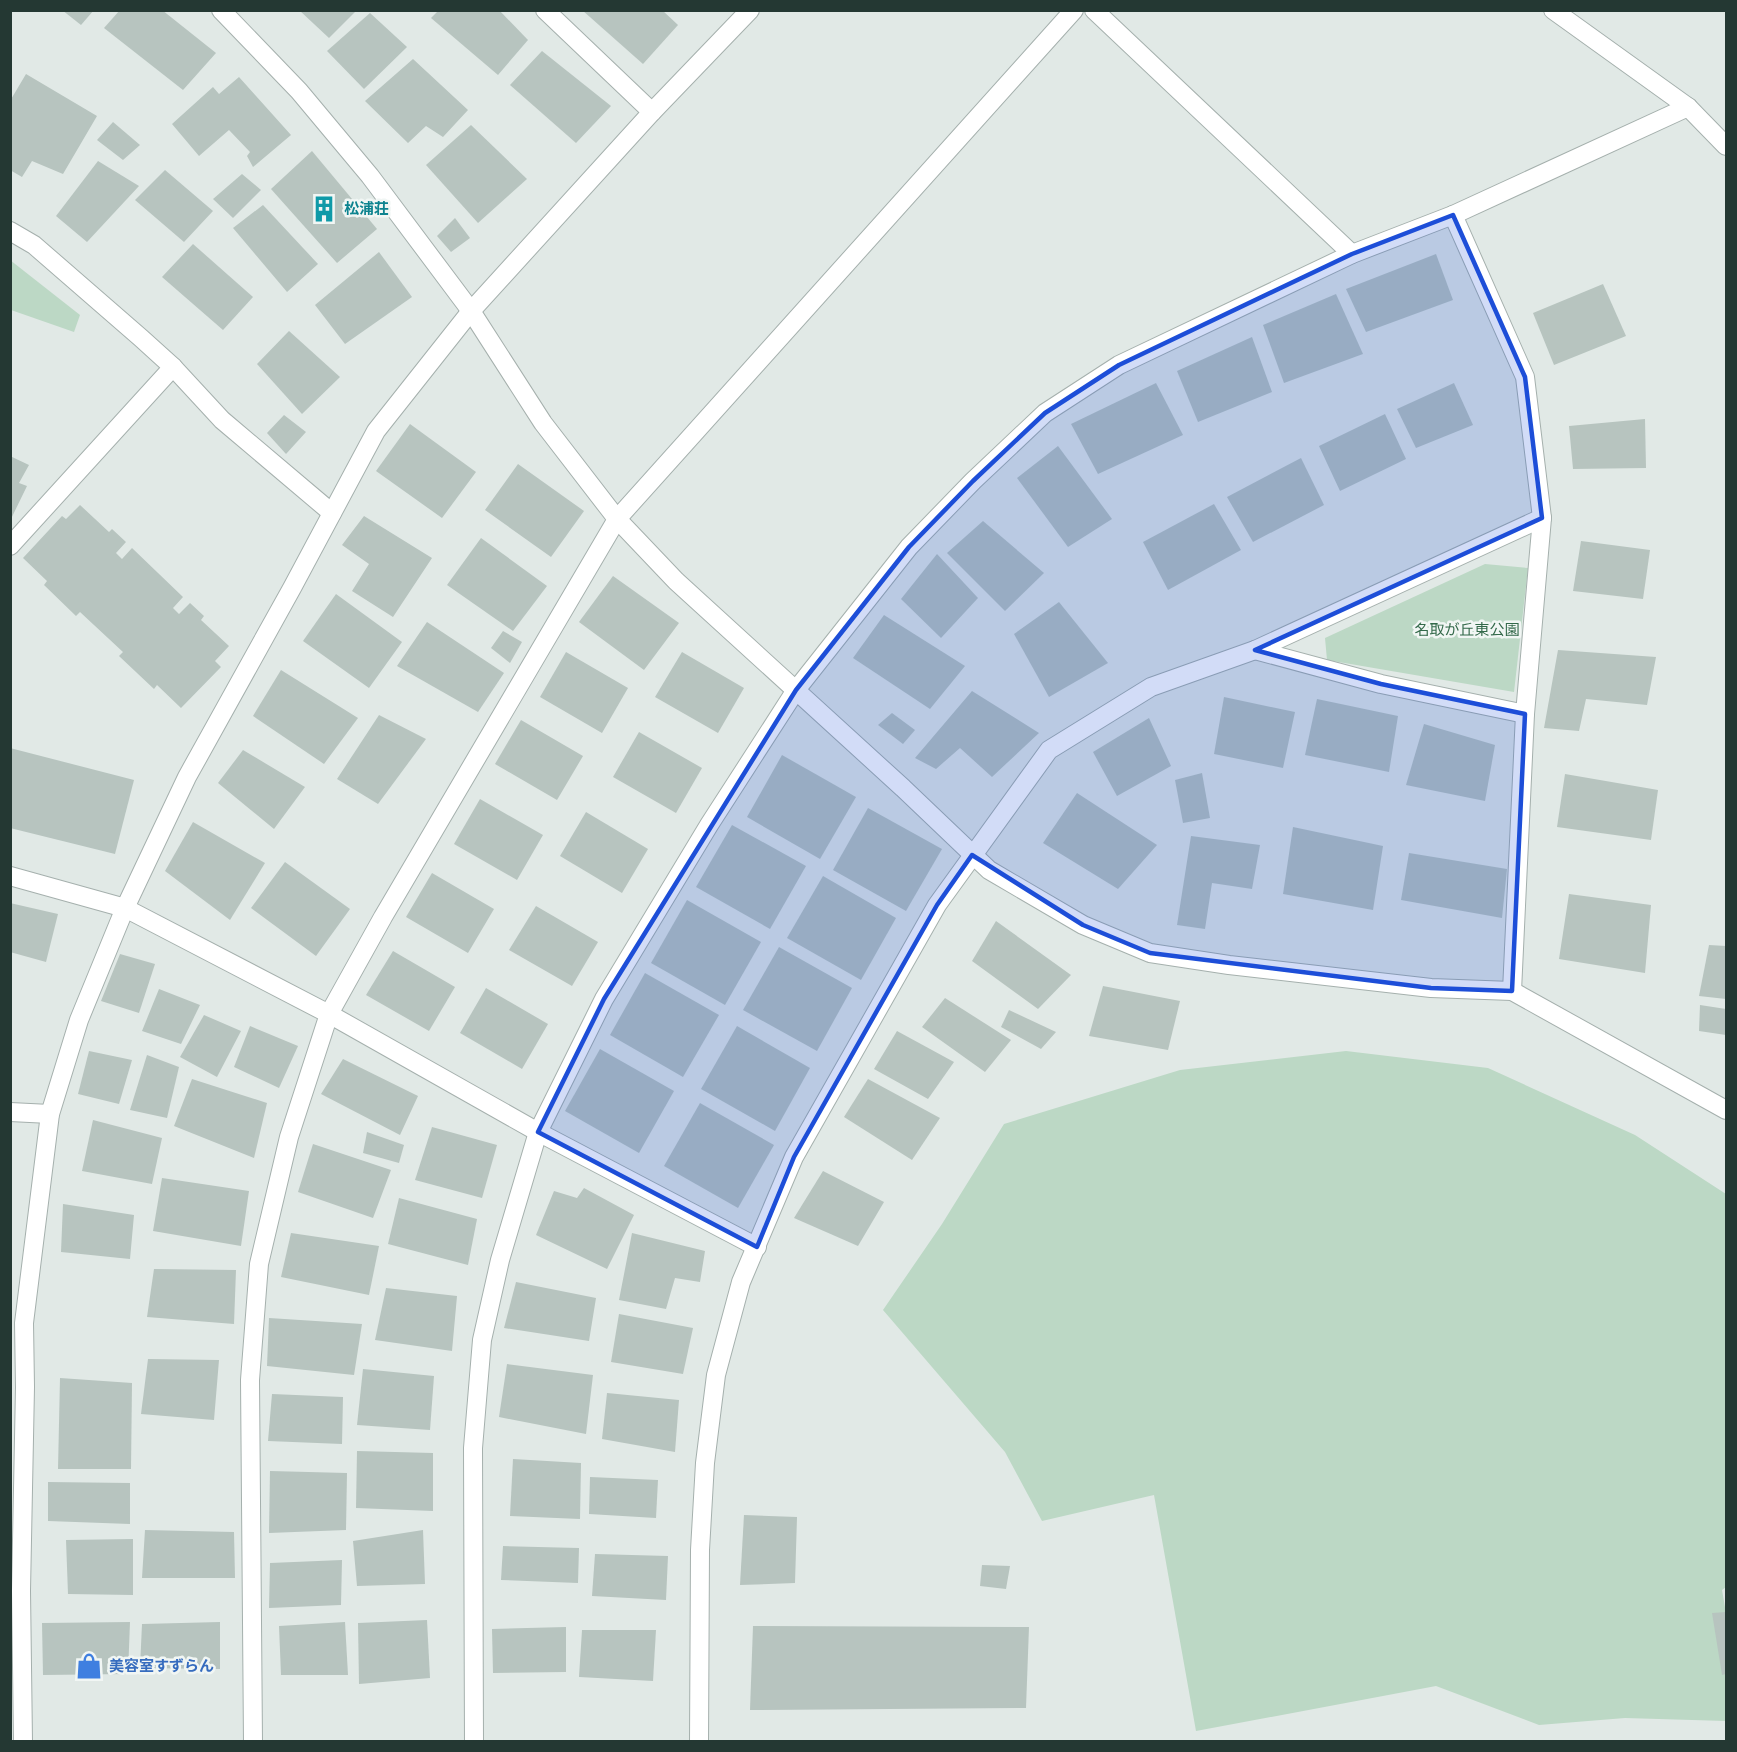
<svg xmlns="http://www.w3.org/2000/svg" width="1737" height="1752" font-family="Arial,'Noto Sans JP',sans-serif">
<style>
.green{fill:#bcd8c5}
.building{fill:#b7c4bf}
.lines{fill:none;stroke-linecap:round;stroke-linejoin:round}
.minor-casing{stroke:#a5b0ad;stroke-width:20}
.minor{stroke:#fff;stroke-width:18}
.marked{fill:#1d4ed8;fill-opacity:0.2;stroke:#1d4ed8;stroke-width:4.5;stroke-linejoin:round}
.labels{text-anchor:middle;stroke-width:5;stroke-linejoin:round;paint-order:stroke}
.culture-label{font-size:15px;font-weight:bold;fill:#0d838f;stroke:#f1f6f4;text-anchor:start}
.park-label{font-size:15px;fill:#33694a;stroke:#f1f6f4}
.shop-label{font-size:15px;font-weight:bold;fill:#366cbe;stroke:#f1f6f4;text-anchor:start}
</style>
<rect width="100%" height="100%" fill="#e1e9e6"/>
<g class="green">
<path d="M10,260L80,315L74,332L11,310Z"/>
<path d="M1485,564L1528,568L1514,692L1327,660L1325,638Z"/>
<path d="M1346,1051L1488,1068L1635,1135L1726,1194V1587L1722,1590L1726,1613V1721L1625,1718L1539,1725L1436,1686L1196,1731L1154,1495L1042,1521L1005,1452L883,1310L942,1224L1004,1124L1180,1070Z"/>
</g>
<g class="building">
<path d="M62,10H94L81,25Z"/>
<path d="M120,10H162L216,53L183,90L104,28Z"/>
<path d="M299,10H357L329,38Z"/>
<path d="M439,10H499L528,40L498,75L431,18Z"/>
<path d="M582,10H662L678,25L643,64Z"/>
<path d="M370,13L407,47L364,89L327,51Z"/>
<path d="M542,51L611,106L576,143L510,85Z"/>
<path d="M413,59L468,110L443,137L426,126L408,143L365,101Z"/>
<path d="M26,74L97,116L63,174L32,161L22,177L10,170V101Z"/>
<path d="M239,77L291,135L253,167L247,156L250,152L229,130L199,156L172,124L213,87L219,94Z"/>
<path d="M113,122L140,145L123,160L97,140Z"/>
<path d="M471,125L527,179L478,223L426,165Z"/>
<path d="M312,151L377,229L337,263L271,189Z"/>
<path d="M98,161L139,186L87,242L56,216Z"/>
<path d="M165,170L213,211L184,242L135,200Z"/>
<path d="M242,174L261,190L233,218L213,199Z"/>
<path d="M263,205L318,264L287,292L233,228Z"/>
<path d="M455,218L470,238L451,252L437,236Z"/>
<path d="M193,244L253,297L223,330L162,277Z"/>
<path d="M379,252L412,297L345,344L315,305Z"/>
<path d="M1436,254L1453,300L1366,332L1346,289Z"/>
<path d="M1603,284L1626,336L1554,365L1533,313Z"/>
<path d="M1336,294L1363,354L1284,383L1263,325Z"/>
<path d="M289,331L340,377L302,414L257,364Z"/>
<path d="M1252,337L1272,392L1198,422L1177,371Z"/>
<path d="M1156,383L1183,435L1098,474L1071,424Z"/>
<path d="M1454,383L1473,425L1416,448L1397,409Z"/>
<path d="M1385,414L1406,459L1340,491L1319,446Z"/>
<path d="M284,415L306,432L286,454L267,433Z"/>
<path d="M1645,419L1646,468L1573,469L1569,426Z"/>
<path d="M410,424L476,472L442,518L376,471Z"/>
<path d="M1058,446L1112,519L1068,547L1017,478Z"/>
<path d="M10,456L29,465L19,483L27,486L10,521Z"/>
<path d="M1301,458L1324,505L1253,542L1227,497Z"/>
<path d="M518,464L584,511L551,557L485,510Z"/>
<path d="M1214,504L1241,550L1168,590L1143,542Z"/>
<path d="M80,505L109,532L112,529L126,542L116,553L122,559L132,548L183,597L173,608L179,614L190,603L204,616L201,620L229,646L215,661L221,667L181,708L157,685L154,689L119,656L123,652L80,612L76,616L44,585L47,581L23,558L62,516L66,519Z"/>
<path d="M364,516L432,558L393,617L352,591L369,564L342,545Z"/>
<path d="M983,521L1044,573L1005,611L947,553Z"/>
<path d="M481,538L547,586L513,631L447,585Z"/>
<path d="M1581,541L1650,550L1643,599L1573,591Z"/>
<path d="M937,554L978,598L941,638L901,599Z"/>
<path d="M613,576L679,623L644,670L579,622Z"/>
<path d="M336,594L402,642L369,688L303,641Z"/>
<path d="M1059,602L1108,663L1049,697L1014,634Z"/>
<path d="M884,615L965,666L930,709L853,658Z"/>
<path d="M427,622L504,673L478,712L397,666Z"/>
<path d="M503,631L522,642L510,663L491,648Z"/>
<path d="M1558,650L1656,657L1647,705L1586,699L1579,731L1544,728Z"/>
<path d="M566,652L628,688L602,733L540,697Z"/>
<path d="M682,652L744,688L718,733L655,697Z"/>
<path d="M281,670L358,718L324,764L253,716Z"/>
<path d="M972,691L1039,733L992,777L960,748L936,769L915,758Z"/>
<path d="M1224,697L1295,712L1283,768L1214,754Z"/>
<path d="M1317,699L1398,716L1389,772L1305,755Z"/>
<path d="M892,713L915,730L903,744L878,725Z"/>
<path d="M379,715L426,739L378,804L337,779Z"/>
<path d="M1149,718L1171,766L1117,796L1093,752Z"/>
<path d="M521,720L583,756L557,800L495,764Z"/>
<path d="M1424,724L1495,745L1485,801L1406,785Z"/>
<path d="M639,732L702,768L676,813L613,777Z"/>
<path d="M10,748L134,780L115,854L10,828Z"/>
<path d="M243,750L305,787L274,829L218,783Z"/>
<path d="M782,755L856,797L820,859L747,817Z"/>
<path d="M1202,773L1210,818L1183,823L1175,780Z"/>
<path d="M1565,774L1658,790L1651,840L1557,827Z"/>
<path d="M1077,793L1157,845L1118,889L1043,843Z"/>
<path d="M480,799L543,835L517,880L454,844Z"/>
<path d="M868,808L942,849L906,911L833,870Z"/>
<path d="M586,812L648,849L622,893L560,856Z"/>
<path d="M193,822L265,863L230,920L165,871Z"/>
<path d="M732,825L806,866L770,929L696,887Z"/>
<path d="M1293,827L1383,846L1373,910L1283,894Z"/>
<path d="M1191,836L1260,845L1252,889L1212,883L1205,929L1177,925Z"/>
<path d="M1409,853L1507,869L1502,918L1401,900Z"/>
<path d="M285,862L350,909L316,956L251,908Z"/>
<path d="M432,873L494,909L468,953L406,917Z"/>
<path d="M823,876L896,918L861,980L787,938Z"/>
<path d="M1569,894L1651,905L1645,973L1559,959Z"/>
<path d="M687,900L761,942L725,1005L651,963Z"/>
<path d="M10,903L58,914L46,962L10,952Z"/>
<path d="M536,906L598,942L572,986L509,950Z"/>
<path d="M996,921L1071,975L1038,1009L972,961Z"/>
<path d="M1709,945L1726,946V999L1699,996Z"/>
<path d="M779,947L852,988L817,1051L743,1010Z"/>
<path d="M393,951L455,987L429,1031L366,995Z"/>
<path d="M120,954L155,964L139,1013L101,1001Z"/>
<path d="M645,973L719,1015L683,1077L610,1035Z"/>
<path d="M1103,986L1180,1001L1168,1050L1089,1036Z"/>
<path d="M486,988L548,1024L522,1069L460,1033Z"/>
<path d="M159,989L200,1005L181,1044L142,1031Z"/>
<path d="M945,998L1011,1040L985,1072L922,1027Z"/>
<path d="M1700,1005L1726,1009V1035L1699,1031Z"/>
<path d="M1009,1010L1056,1032L1041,1049L1001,1027Z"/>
<path d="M204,1015L241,1031L217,1077L180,1057Z"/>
<path d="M250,1026L298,1046L279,1088L234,1067Z"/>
<path d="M737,1026L810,1068L775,1131L701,1089Z"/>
<path d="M897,1031L954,1062L928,1099L874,1069Z"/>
<path d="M600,1049L674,1091L639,1153L565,1111Z"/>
<path d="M89,1051L132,1060L119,1104L78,1094Z"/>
<path d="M147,1055L179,1067L167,1118L130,1110Z"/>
<path d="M343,1059L418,1096L400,1135L321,1094Z"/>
<path d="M192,1079L267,1103L254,1158L174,1126Z"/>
<path d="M868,1079L940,1118L912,1160L844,1117Z"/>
<path d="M700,1103L774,1145L738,1208L664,1166Z"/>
<path d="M93,1120L162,1138L152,1184L82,1171Z"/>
<path d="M432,1127L497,1145L482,1198L415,1180Z"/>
<path d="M367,1132L404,1145L399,1163L363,1153Z"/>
<path d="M313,1144L391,1170L373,1218L298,1192Z"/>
<path d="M823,1171L884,1202L858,1246L794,1218Z"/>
<path d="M162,1178L249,1191L241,1246L153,1231Z"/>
<path d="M584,1188L634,1215L607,1269L536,1235L554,1191L577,1198Z"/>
<path d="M399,1198L477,1219L468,1265L388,1244Z"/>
<path d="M63,1204L134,1215L130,1259L61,1252Z"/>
<path d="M291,1233L379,1246L369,1295L281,1277Z"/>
<path d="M632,1233L705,1251L700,1282L675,1278L666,1309L619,1300Z"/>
<path d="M154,1269L236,1270L234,1324L147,1317Z"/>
<path d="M516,1282L596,1298L589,1341L504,1328Z"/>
<path d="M386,1288L457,1296L452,1351L375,1340Z"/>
<path d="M619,1314L693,1328L683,1374L611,1362Z"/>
<path d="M269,1318L362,1324L354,1375L267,1366Z"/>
<path d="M148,1359L219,1360L214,1420L141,1414Z"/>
<path d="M507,1364L593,1375L586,1434L499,1417Z"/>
<path d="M363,1369L434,1376L430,1430L357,1425Z"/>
<path d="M60,1378L132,1383L131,1469H58Z"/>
<path d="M607,1393L679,1400L675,1452L602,1439Z"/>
<path d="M272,1394L343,1397L342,1444L268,1441Z"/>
<path d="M357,1451L433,1453V1511L356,1508Z"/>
<path d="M513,1459L581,1463L580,1519L510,1516Z"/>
<path d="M270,1471L347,1473L346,1530L269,1533Z"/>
<path d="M590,1477L658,1480L656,1518L589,1514Z"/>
<path d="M48,1482L130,1483V1524L48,1521Z"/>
<path d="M744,1515L797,1517L795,1583L740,1585Z"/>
<path d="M145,1530L234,1532L235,1578H142Z"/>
<path d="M423,1530L425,1584L357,1586L353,1541Z"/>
<path d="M133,1539V1595L68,1594L66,1540Z"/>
<path d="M503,1546L579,1548L578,1583L501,1580Z"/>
<path d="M595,1554L668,1556L666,1600L592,1596Z"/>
<path d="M342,1560L341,1605L269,1608L270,1563Z"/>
<path d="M982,1565L1010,1566L1006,1589L980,1586Z"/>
<path d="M1726,1612V1674L1722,1675L1712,1613Z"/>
<path d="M427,1620L430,1678L359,1684L358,1623Z"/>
<path d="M130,1622L128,1674L43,1675L42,1623Z"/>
<path d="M220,1622V1669L140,1668L142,1624Z"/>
<path d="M345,1622L348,1675H281L279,1626Z"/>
<path d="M753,1626L1029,1627L1026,1708L750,1710Z"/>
<path d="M566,1627V1672L493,1673L492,1629Z"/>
<path d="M582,1630H656L653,1681L579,1677Z"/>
</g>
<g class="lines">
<g class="minor-casing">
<g id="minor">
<path d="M221,10L299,91L370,176L471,311L543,423L617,519L676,581L903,788L989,870L1083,925L1150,953L1229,965L1431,988L1512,991L1726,1110"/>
<path d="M545,10L652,112"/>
<path d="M1094,10L1352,254"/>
<path d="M1553,10L1688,107L1726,146"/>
<path d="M1453,215L1525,377L1542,518L1525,714L1512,991"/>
<path d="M10,231L34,245L141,338L173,367L222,420L332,513"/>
<path d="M10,546L173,367"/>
<path d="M1255,650L1381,684L1525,714"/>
<path d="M10,876L125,908L329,1014L538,1132L757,1247"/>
<path d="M10,1112L50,1114"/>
<path d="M23,1742L21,1591L25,1387L24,1323L50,1114L79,1020L125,908L187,777L292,588L376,431L471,311L652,112L750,10"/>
<path d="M253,1742L250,1380L259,1264L289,1137L329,1014L383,917L617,519L1074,10"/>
<path d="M474,1742L473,1448L482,1340L500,1260L538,1132L604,999L709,825L796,690L909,547L973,481L1045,413L1119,365L1352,254L1453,215L1688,107"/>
<path d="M699,1742L700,1550L705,1463L716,1375L741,1282L794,1157L937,905L1049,750L1151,687L1255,650L1542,518"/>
</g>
</g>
<use href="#minor" class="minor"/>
</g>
<path class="marked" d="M1453,215L1525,377L1542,518L1255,650L1381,684L1525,714L1512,991L1431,988L1150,953L1083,925L972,855L937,905L794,1157L757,1247L538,1132L604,999L796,690L909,547L973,481L1045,413L1119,365L1352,254Z"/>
<defs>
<g id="building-bare" transform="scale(2.07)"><path d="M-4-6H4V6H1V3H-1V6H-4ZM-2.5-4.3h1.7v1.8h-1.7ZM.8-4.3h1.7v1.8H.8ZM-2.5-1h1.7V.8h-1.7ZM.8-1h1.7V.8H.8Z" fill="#0f9aa8" stroke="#f1f6f4" stroke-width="2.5" paint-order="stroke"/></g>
<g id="shop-bare" transform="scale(2.07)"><path d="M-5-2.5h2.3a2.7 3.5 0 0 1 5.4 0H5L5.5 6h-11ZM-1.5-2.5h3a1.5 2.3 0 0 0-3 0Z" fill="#3f7fe0" stroke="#f1f6f4" stroke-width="2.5" paint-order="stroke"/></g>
</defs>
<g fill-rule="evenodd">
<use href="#building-bare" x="324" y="209"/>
<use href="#shop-bare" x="89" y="1666"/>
</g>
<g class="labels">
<g class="culture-label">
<text x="344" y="214">松浦荘</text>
</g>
<g class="park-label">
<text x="1467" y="635">名取が丘東公園</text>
</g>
<g class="shop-label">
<text x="109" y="1671">美容室すずらん</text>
</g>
</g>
<rect width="1737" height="1752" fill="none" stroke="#243833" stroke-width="24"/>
</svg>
